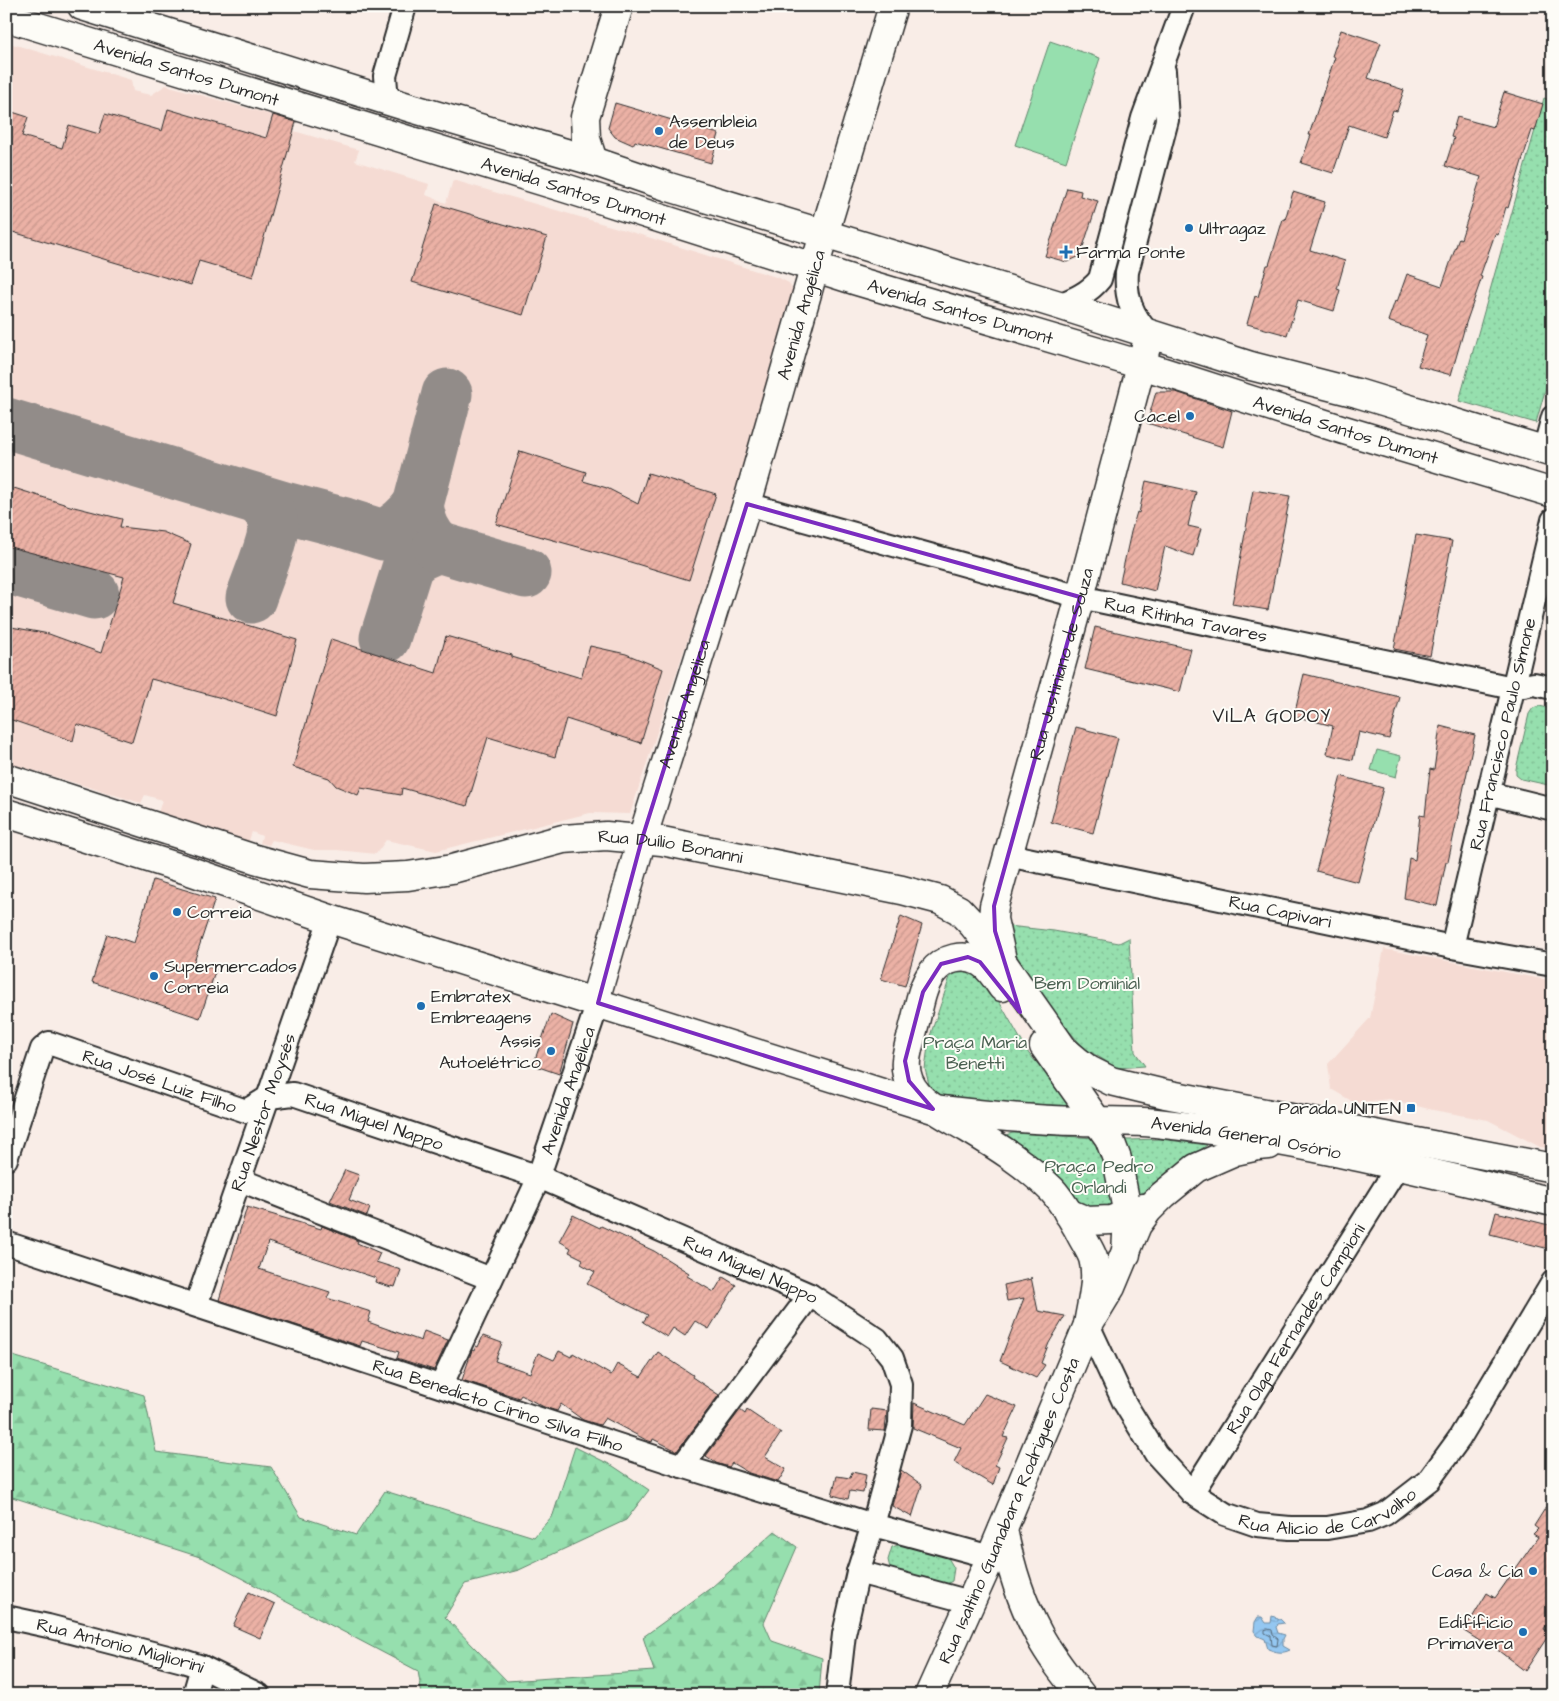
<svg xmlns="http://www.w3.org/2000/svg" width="1559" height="1701" font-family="'Architects Daughter',sans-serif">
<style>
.built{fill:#f5dbd3}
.forest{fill:url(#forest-firs);stroke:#60856c}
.park{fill:url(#park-dots);stroke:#60856c}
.pitch{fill:#96dfae;stroke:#60856c}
.water{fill:url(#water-waves);stroke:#6a89a2}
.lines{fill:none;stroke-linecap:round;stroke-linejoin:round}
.shore{stroke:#55697a;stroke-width:1}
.taxiway{stroke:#928c89;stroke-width:51}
.building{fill:url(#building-hatch);stroke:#2b2b2b}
.street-casing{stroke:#2b2b2b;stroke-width:26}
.secondary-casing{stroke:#2b2b2b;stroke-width:31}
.street{stroke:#fdfcf7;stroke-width:22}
.secondary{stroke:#fdfcf7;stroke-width:28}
.marked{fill:none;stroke:#7b2cbf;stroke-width:4;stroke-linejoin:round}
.poi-dot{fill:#1f6fb2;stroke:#fdfcf7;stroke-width:2}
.labels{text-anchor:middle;stroke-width:4;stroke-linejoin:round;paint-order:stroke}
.street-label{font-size:18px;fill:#2b2b2b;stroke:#fdfcf7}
.poi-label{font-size:18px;fill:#2b2b2b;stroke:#fdfcf7;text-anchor:start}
.park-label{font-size:18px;fill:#4b6152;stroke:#fdfcf7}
.neighbourhood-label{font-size:19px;letter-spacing:1px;fill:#2b2b2b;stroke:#fdfcf7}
</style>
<defs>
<pattern id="forest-firs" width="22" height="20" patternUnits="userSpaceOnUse" patternTransform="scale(1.25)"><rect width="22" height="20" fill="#96dfae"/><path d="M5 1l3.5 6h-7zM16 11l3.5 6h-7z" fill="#81c096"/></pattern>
<pattern id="park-dots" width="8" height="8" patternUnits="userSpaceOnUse" patternTransform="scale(1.25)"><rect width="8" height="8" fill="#96dfae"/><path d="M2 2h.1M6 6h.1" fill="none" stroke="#81c096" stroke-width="1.8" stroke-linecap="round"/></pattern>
<pattern id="water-waves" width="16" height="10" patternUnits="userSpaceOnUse" patternTransform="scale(1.25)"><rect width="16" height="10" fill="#94c7f1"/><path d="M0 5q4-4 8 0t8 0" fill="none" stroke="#80abcf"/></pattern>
<pattern id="building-hatch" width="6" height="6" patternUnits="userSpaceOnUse" patternTransform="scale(1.25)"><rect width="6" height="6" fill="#ebb1a5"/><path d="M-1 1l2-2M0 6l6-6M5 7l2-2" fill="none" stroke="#ca988e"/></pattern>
</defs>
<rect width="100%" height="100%" fill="#f9ede7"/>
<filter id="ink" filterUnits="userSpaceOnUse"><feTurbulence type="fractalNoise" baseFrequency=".02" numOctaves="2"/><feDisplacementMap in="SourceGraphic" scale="10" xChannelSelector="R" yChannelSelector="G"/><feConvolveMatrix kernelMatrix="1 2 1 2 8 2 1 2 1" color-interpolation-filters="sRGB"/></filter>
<g filter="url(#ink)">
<g class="built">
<path d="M6,42L131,80L133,91L141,93L151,95L166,85L296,122L294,131L359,150L355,161L429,184L426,195L446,203L453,180L638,234L779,278L789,283L793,291L794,302L728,517L630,814L590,813L436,851L386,840L376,854L337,850H314L272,840L269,845L260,843L262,836L252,832L247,846L157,816L162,800L145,795L141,803L6,762Z"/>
<path d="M1384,949L1553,981V1148L1540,1147L1488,1120L1433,1110L1389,1099L1355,1103L1331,1089L1328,1064L1370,1018Z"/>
</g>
<path class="forest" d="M6,1354L144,1395L156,1452L271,1467L301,1517L356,1535L385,1491L534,1537L553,1515L575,1447L613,1466L649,1490L626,1520L519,1570L465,1584L445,1617L507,1681L654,1671L643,1637L712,1587L775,1531L797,1547L764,1623L772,1641L822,1658L819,1695H422L418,1671L203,1558L6,1495Z"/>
<g class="park">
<path d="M1544,98L1553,101V362L1536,423L1459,401Z"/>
<path d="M1539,706L1553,709V786L1521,779L1516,775V769L1529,714L1533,708Z"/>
<path d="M1008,926L1054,931L1119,943L1129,938L1135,1052L1145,1066L1117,1068L1084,1048L1055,1015L1018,962Z"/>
<path d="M963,969L984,975L1029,1054L1075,1106L985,1102L943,1096L930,1088L925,1069L929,1039L950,977Z"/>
<path d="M1013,1133L1129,1140L1160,1139L1207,1145L1185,1161L1155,1193L1087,1216L1010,1144L1005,1135Z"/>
<path d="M905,1543L947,1556L954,1568L952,1581L943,1586L891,1572L888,1560L892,1547Z"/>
</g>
<g class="pitch">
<path d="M1050,41L1100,58L1066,162L1015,145Z"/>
<path d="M1377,750L1401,756L1396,777L1371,770Z"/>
</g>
<path class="water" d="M1272,1616L1280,1619L1284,1623L1278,1624L1276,1627L1278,1633L1285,1635L1283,1639V1646L1290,1650C1282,1654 1276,1652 1268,1649L1265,1639L1258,1636L1254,1631L1255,1622L1258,1617H1262L1266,1623H1271Z"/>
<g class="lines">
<path class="shore" d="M1268,1629L1272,1630L1273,1635L1278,1639L1277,1646L1272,1645L1271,1636L1265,1633V1630Z"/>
<g class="taxiway">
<path d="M6,423L284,507L345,523L383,535C398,528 408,519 418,505C421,523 425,534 438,547L418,556L408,565L385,638"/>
<path d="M418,505L447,394"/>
<path d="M438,547L526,573"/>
<path d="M6,568L94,594"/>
<path d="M251,598C257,579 277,536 272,519C270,511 264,505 259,500"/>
</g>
</g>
<g class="building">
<path d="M1341,30L1381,43L1368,78L1404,90L1397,111L1393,110L1384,137L1349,125L1333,173L1301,163L1311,135H1309L1335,57L1332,56Z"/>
<path d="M1504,92L1543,104L1535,131L1532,130L1522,161L1508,208L1506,207L1498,235L1495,234L1480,276L1482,277L1466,323L1451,375L1418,366L1427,335L1388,321L1395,301L1397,302L1407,274L1442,286L1459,238L1461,239L1481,177L1445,166L1454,138L1451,137L1457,117L1493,127Z"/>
<path d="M615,103L719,134L711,163L635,141L633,145L615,137L608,128Z"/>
<path d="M168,109L266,138L273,115L296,122L253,277L199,261L191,285L6,230V110L28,117L22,136L62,148L69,125L99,134L105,114L162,131Z"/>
<path d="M1067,188L1081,191L1080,196L1098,201L1080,256L1067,262L1045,256L1054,231H1053Z"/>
<path d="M1293,192L1325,202L1310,250L1345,261L1337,289L1340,290L1334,311L1298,300L1287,335L1247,324L1255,296L1258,297L1267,265H1269L1283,219L1285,220Z"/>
<path d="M436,204L547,237L523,315L412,282Z"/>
<path d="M1156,392H1176L1232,411L1223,447L1147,423Z"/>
<path d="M520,451L586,472L583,481L607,488L638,504L648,473L716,494L689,580L614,557L496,524Z"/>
<path d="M1146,481L1196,492L1188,526L1201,529L1193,556L1165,546L1155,591L1120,582L1131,532L1137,512L1139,513Z"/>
<path d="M14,488L70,506L122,519L120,527L163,532L191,544L173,603L297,640L277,716L218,697L151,679L132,742L77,724L73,741L6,718V626L49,634L101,653L124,577L6,546V512Z"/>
<path d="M1253,490L1290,496L1268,610L1232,604Z"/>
<path d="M1416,535L1452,541L1430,656L1394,649Z"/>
<path d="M1095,627L1191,649L1180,692L1085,669Z"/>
<path d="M446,636L512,655V657L581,678L590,646L626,654L663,669L641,743L566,719L555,757L488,737L467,806L402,788L401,795L361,788L358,795L336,786L329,778L293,767L331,639L436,673Z"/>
<path d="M1304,674L1400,697L1389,739L1359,732L1353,760L1327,754L1333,726L1294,716Z"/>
<path d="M1440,726L1475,735L1448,862H1446L1437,906L1404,898L1409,858L1415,860L1420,815L1425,816L1430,769L1434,770Z"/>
<path d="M1076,727L1118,738L1093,833L1051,822Z"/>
<path d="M1341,776L1383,788L1358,882L1316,871Z"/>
<path d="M153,880L215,899L194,962L216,969L200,1018L92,982L107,934L134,943Z"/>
<path d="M901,916L922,925L905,986L881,979Z"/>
<path d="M551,1014L573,1024L559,1074L533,1065Z"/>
<path d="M345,1170L359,1175L349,1200L370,1208L367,1216L330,1201Z"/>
<path d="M247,1207L321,1229L322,1226L358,1241L357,1243L380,1253L376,1262L401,1270L395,1287L392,1286L391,1287L375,1282L376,1278L268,1242L259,1269L330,1292L327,1298L371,1312L368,1322L421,1341L424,1331L448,1340L434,1370L397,1358L399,1352L362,1341L360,1346L219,1300Z"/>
<path d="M1496,1212L1553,1226V1250L1490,1234Z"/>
<path d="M573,1215L600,1228L601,1226L654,1251L689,1273L687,1276L714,1292L723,1277L736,1285L709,1329L695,1321L685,1336L673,1328L667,1337L643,1322L648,1315L587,1284L595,1272L581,1264L583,1259L569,1252L571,1248L559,1241Z"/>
<path d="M1031,1277L1038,1311L1065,1316L1049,1343L1041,1363L1045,1365L1036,1378L1000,1361L1024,1298L1007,1301L1004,1285L1031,1279Z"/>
<path d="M483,1336L502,1343L495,1361L530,1373L538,1353L554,1360L559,1351L571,1357L573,1353L611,1375L617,1364L641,1377L658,1352L693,1375L692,1377L719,1395L677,1451L653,1439L652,1442L646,1440L605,1418L600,1425L583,1420L561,1404L557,1411L544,1407L521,1395L519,1398L462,1380L472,1350L474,1351L476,1346L478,1347Z"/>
<path d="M985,1394L1017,1407L1003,1437L1008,1438L995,1465L999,1467L993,1485L954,1462L961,1448L913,1428L914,1403L965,1425Z"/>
<path d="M871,1409L887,1411L885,1431L869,1430Z"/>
<path d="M740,1410L745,1414L747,1410L781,1433L765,1457L786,1469L778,1482L749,1473L732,1463L729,1467L716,1463L706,1456Z"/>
<path d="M901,1470L922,1485L912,1517L892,1506Z"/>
<path d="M852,1472L866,1475L863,1493L850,1491L848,1499L832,1495L837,1476L850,1478Z"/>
<path d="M1553,1496V1615L1544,1629L1550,1633L1525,1671L1491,1645L1489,1647L1464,1631L1487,1593L1495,1598L1538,1537L1533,1534L1538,1529L1534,1526Z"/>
<path d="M249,1592L275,1604L260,1638L233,1626Z"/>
</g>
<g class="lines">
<g class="street-casing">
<g id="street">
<path d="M387,100L385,76L405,6"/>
<path d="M1059,305C1074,299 1089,293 1100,279L1143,118L1184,6"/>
<path d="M1149,334C1132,315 1125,298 1127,272L1167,120L1164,71"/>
<path d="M1544,451L1553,417"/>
<path id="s1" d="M747,504L1080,597L1513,688L1534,684L1553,688"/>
<path d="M1488,793L1553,809"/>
<path id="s2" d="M1008,855L1452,947L1553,965"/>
<path id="s3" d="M1452,947L1553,520"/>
<path id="s4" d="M6,1159L42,1049L49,1043L246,1111L269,1097L293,1094L539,1177L810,1295L877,1339L892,1358L901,1384L900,1425L873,1525L858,1572L844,1634L837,1695"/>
<path d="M240,1180L491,1279"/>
<path id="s5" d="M6,1243L682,1466L873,1525L991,1557"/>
<path id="s6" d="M196,1305L330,919"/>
<path id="s7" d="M1088,1325L1124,1402L1156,1454L1192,1493L1225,1514L1257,1525L1290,1528H1327L1368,1521L1385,1514L1429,1480L1459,1439L1553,1282"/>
<path id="s8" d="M441,1386L536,1184L598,1003"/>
<path d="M682,1466L810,1295"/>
<path id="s9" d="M1192,1493L1398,1166"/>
<path d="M858,1572L970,1602"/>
<path id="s10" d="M6,1617L48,1626L183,1661L202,1667L259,1695"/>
<path d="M194,1695L202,1667"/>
</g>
</g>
<g class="secondary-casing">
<g id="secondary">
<path d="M82,6L411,108L593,161L669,187L1059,305L1251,366L1357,393L1553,453"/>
<path id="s11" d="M6,17L568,189L857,281L1142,365L1344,430L1553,493"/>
<path d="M593,161L586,139L585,117L619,6"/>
<path id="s12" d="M6,778L255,859L310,874L364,878L408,876L452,869L563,839L606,836L662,841L902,890L940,900L959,910L974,926L1003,963L1064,1050L1076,1060L1089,1070L1111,1081L1165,1094L1553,1168"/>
<path id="s13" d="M6,813L190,871L330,919L933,1109C982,1115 1031,1120 1080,1121C1105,1122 1131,1120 1156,1123C1290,1137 1421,1171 1553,1202"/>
<path id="s14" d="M1001,955L993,919L994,906L1080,597L1146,347"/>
<path d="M1002,987C996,978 989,967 980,962C964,953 943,958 932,973C921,988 919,1008 914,1026C910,1044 901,1063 909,1081C918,1103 948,1117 967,1128C997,1146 1027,1165 1052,1190C1063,1202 1071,1217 1079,1231C1083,1240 1090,1249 1093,1258C1099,1279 1091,1304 1088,1325"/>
<path id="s15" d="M598,1003V990L642,839L747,504L824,234L893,6"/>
<path d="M1044,1046L1109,1138L1117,1159L1128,1215L1126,1254"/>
<path d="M1068,1213L1087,1221L1111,1220L1143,1208"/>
<path d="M1003,1529C1010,1566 1021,1602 1039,1635C1050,1656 1066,1676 1081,1695"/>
<path id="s16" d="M929,1695L991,1557L1088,1325L1111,1287L1137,1225L1148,1210L1163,1195L1196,1168L1235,1151L1258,1146L1269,1145"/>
</g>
</g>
<use href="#street" class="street"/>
<use href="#secondary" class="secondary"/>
</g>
</g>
<path class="marked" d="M747,504L1080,597L994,906L995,931L1020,1012L980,962L968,957L941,964L923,992L905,1061L909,1081L933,1109L598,1003L642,839Z"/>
<g class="poi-dot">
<circle cx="659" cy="131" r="5"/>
<circle cx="1189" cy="228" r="5"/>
<path d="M1063.5 244.5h5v5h5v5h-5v5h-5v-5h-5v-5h5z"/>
<circle cx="1190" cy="416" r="5"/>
<circle cx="177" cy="912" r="5"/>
<circle cx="154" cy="976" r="5"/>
<circle cx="421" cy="1006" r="5"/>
<circle cx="551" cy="1051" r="5"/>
<rect x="1406" y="1103" width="10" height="10" rx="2.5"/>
<circle cx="1533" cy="1571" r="5"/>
<circle cx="1523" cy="1632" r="5"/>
</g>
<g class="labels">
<g class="street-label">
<text dy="6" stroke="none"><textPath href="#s11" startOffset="189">Avenida Santos Dumont</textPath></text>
<text dy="6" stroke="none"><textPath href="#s11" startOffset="594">Avenida Santos Dumont</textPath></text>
<text dy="6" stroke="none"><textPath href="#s11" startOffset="999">Avenida Santos Dumont</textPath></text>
<text dy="6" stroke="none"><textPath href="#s15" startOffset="718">Avenida Angélica</textPath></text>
<text dy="6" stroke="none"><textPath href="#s11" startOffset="1402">Avenida Santos Dumont</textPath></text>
<text dy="6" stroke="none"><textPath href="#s1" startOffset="454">Rua Ritinha Tavares</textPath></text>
<text dy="6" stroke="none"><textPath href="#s14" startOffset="301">Rua Justiniano de Souza</textPath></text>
<text dy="6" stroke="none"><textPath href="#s15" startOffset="312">Avenida Angélica</textPath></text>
<text dy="6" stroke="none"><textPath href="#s3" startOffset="219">Rua Francisco Paulo Simone</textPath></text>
<text dy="6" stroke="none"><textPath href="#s12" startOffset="685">Rua Duílio Bonanni</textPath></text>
<text dy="6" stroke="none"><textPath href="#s2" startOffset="278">Rua Capivari</textPath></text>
<text dy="6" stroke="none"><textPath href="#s4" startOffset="242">Rua José Luiz Filho</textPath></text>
<text dy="6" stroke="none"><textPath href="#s8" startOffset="322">Avenida Angélica</textPath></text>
<text dy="6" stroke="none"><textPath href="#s6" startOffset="204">Rua Nestor Moysés</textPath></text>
<text dy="6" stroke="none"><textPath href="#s4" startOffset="470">Rua Miguel Nappo</textPath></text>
<text dy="6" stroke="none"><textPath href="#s13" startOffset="1288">Avenida General Osório</textPath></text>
<text dy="6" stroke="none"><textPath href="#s4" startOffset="875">Rua Miguel Nappo</textPath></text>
<text dy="6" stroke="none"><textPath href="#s9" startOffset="194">Rua Olga Fernandes Campioni</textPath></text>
<text dy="6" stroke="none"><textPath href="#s5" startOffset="518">Rua Benedicto Cirino Silva Filho</textPath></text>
<text dy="6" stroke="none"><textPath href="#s7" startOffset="346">Rua Alicio de Carvalho</textPath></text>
<text dy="6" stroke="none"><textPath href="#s16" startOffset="201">Rua Isaltino Guanabara Rodrigues Costa</textPath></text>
<text dy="6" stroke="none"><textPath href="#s10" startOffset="118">Rua Antonio Migliorini</textPath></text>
</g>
<g class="poi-label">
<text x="669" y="127">Assembleia<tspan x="669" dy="21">de Deus</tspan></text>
<text x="1199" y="234">Ultragaz</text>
<text x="1076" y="258">Farma Ponte</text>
<text x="1180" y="422" text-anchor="end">Cacel</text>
<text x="187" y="918">Correia</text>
<text x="164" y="972">Supermercados<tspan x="164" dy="21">Correia</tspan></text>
<text x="431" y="1002">Embratex<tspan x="431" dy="21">Embreagens</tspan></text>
<text x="541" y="1047" text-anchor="end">Assis<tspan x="541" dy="21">Autoelétrico</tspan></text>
<text x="1401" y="1114" text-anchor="end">Parada UNITEN</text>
<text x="1523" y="1577" text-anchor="end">Casa &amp; Cia</text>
<text x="1513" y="1628" text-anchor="end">Edifíficio<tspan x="1513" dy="21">Primavera</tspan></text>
</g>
<g class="park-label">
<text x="1087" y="989">Bem Dominial</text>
<text x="975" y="1048">Praça Maria<tspan x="975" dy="21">Benetti</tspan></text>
<text x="1099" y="1172">Praça Pedro<tspan x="1099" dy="21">Orlandi</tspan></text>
</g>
<g class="neighbourhood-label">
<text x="1272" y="722">VILA GODOY</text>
</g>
</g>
<rect width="1559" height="1701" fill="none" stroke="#fdfcf7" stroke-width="25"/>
<rect x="12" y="12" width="1534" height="1676" fill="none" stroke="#2b2b2b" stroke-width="2" filter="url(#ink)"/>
</svg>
